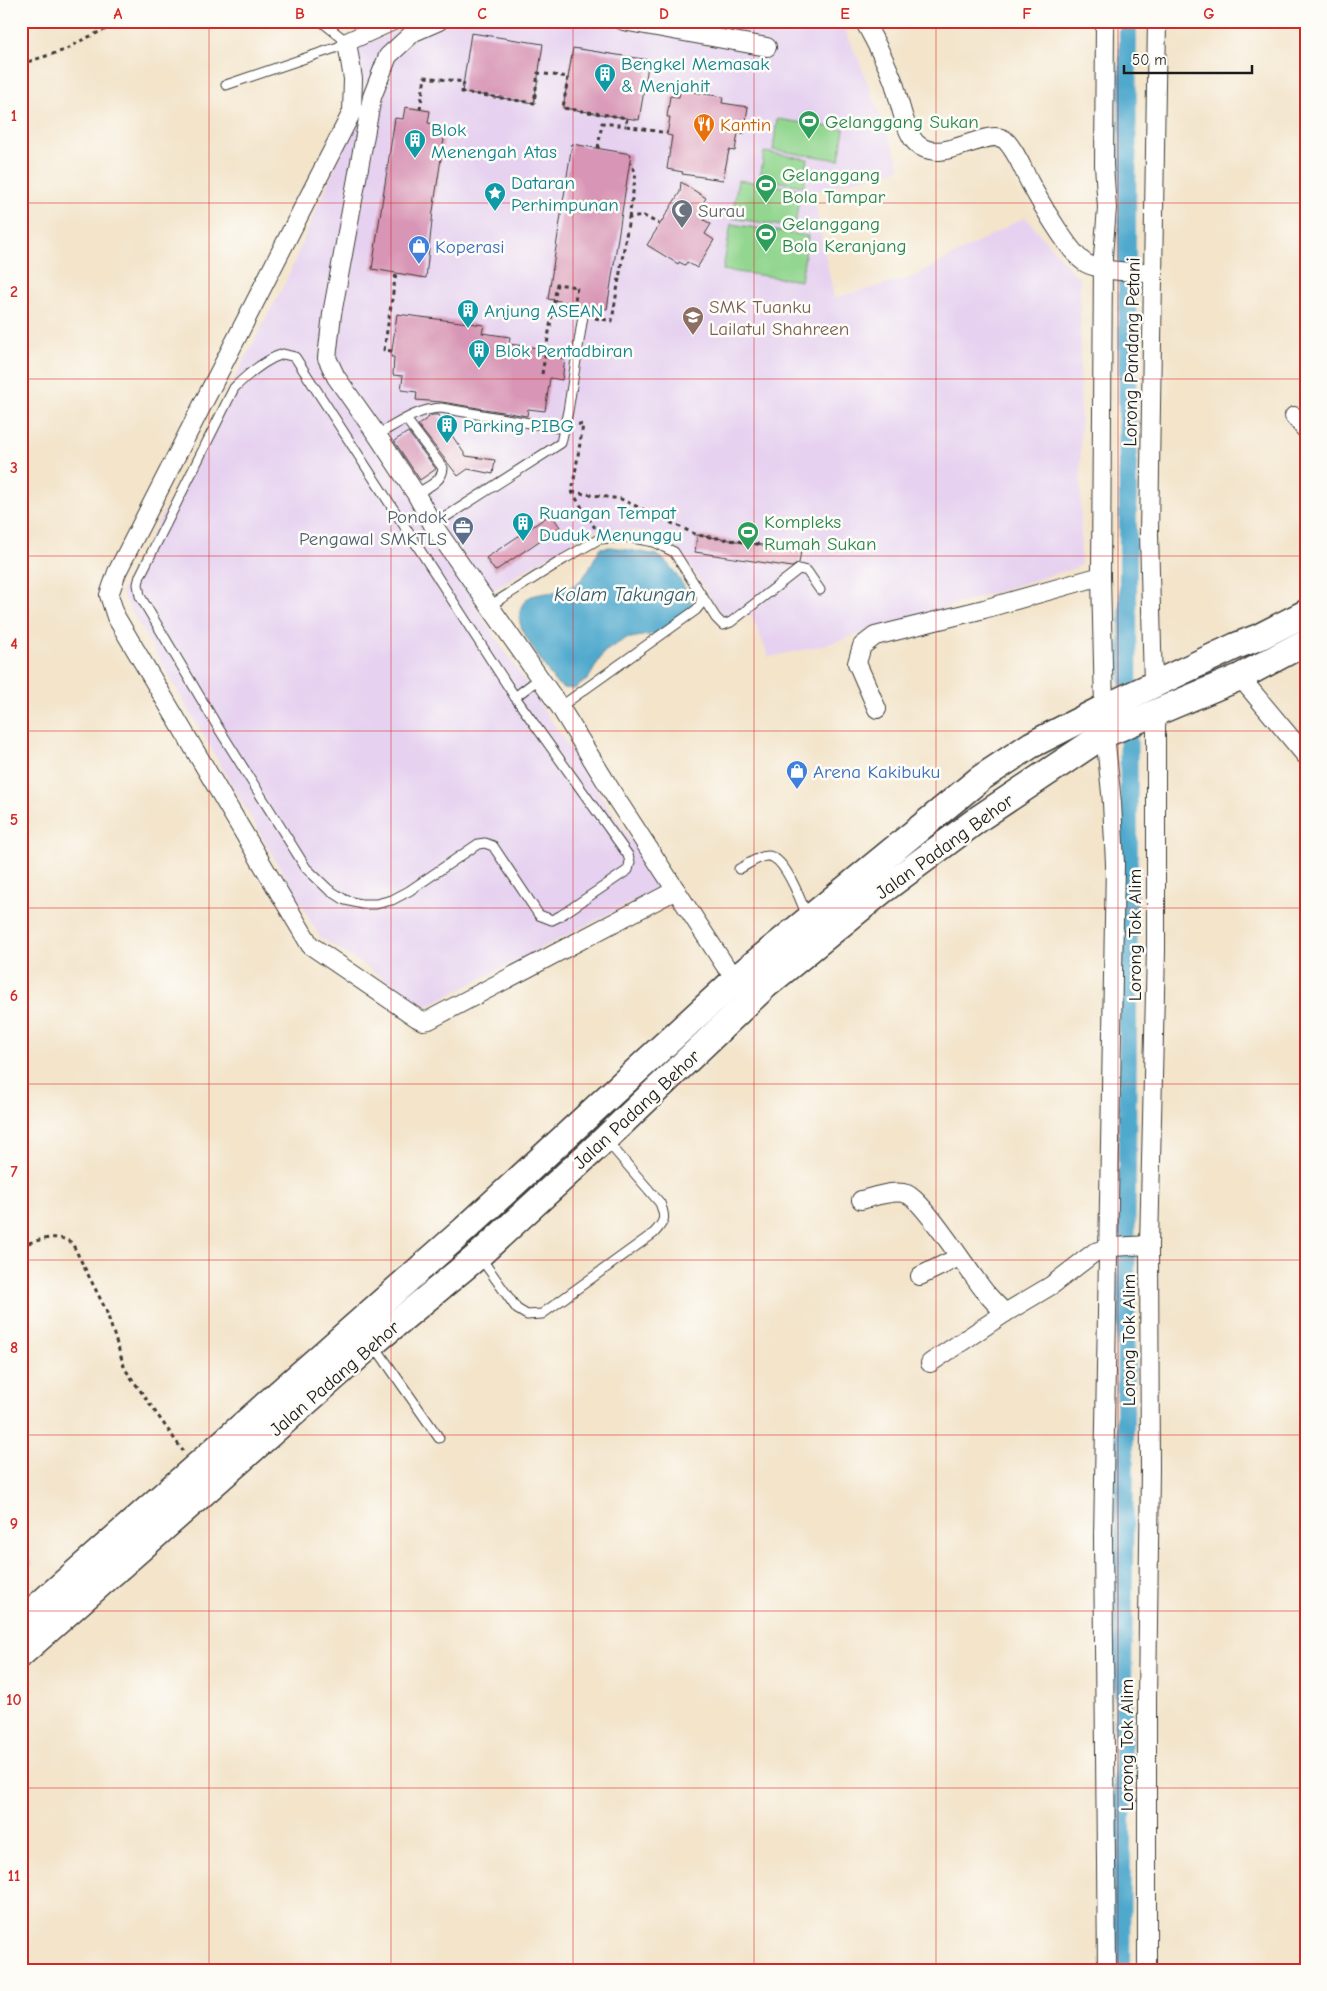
<svg xmlns="http://www.w3.org/2000/svg" width="1327" height="1991" font-family="'Comic Neue',sans-serif">
<style>
.built{fill:#e6d2f0}
.industrial{fill:#c8bfd8}
.green{fill:#92d68f;stroke:#577956}
.water{fill:#4fa9cd;stroke:#366274}
.lines{fill:none;stroke-linecap:round;stroke-linejoin:round}
.canal{stroke:#4fa9cd;stroke-width:18}
.building{fill:#d895b5}
.service-casing{stroke:#3c3a36;stroke-width:11}
.minor-casing{stroke:#3c3a36;stroke-width:20}
.secondary-casing{stroke:#3c3a36;stroke-width:29}
.path{stroke:#3c3a36;stroke-width:3;stroke-dasharray:4 4;stroke-linecap:butt}
.service{stroke:#fff;stroke-width:9}
.minor{stroke:#fff;stroke-width:18}
.secondary{stroke:#fff;stroke-width:26}
.grid{fill:none;stroke:#d62828;stroke-width:1;stroke-opacity:0.55}
.labels{text-anchor:middle;stroke-width:5;stroke-linejoin:round;paint-order:stroke}
.culture-label{font-size:19px;fill:#0d838f;stroke:#fdfcf7;text-anchor:start}
.leisure-label{font-size:19px;fill:#27864d;stroke:#fdfcf7;text-anchor:start}
.food-label{font-size:19px;fill:#c56008;stroke:#fdfcf7;text-anchor:start}
.worship-label{font-size:19px;fill:#5b616d;stroke:#fdfcf7;text-anchor:start}
.shop-label{font-size:19px;fill:#366cbe;stroke:#fdfcf7;text-anchor:start}
.education-label{font-size:19px;fill:#785e54;stroke:#fdfcf7;text-anchor:start}
.street-label{font-size:19px;fill:#1c1c1c;stroke:#fdfcf7}
.service-label{font-size:19px;fill:#4e5e75;stroke:#fdfcf7;text-anchor:end}
.water-label{font-size:20px;font-style:italic;fill:#335b6c;stroke:#fdfcf7}
.neatline{fill:none;stroke:#d62828;stroke-width:2}
.grid-label{font-size:16px;text-anchor:middle;font-weight:bold;fill:#d62828}
</style>
<rect width="100%" height="100%" fill="#fdfcf7"/>
<filter id="ink" filterUnits="userSpaceOnUse"><feTurbulence type="fractalNoise" baseFrequency=".02" numOctaves="2"/><feDisplacementMap in="SourceGraphic" scale="10" xChannelSelector="R" yChannelSelector="G"/><feConvolveMatrix kernelMatrix="1 2 1 2 8 2 1 2 1" color-interpolation-filters="sRGB"/></filter>
<filter id="wash" filterUnits="userSpaceOnUse"><feTurbulence type="fractalNoise" baseFrequency=".0096" numOctaves="4" result="noise"/><feDisplacementMap in="SourceGraphic" scale="20" xChannelSelector="R" yChannelSelector="G"/><feGaussianBlur stdDeviation="1.12" result="paint"/><feColorMatrix in="noise" values="0 0 0 0 0 0 0 0 0 0 0 0 0 0 0 0 0 1.4 0 .05"/><feComposite in="paint" operator="in"/></filter>
<g filter="url(#wash)">
<rect width="100%" height="100%" fill="#f3e4ca"/>
<path class="built" d="M417,21H841L859,61L901,168L813,192L834,298L913,277L1025,217L1080,280L1081,566L821,646L769,657L753,619L743,607L723,616L675,544L666,536L651,533L626,529L590,531L499,586L474,605L662,887L427,1006L320,937L121,593L286,281L360,108L362,80L357,49Z"/>
<path class="industrial" d="M21,1549L33,1564L21,1573Z"/>
<g class="green">
<path d="M777,119L844,129L839,160L773,150Z"/>
<path d="M764,152L808,159L804,186L760,179Z"/>
<path d="M738,180L800,189L795,228L732,218Z"/>
<path d="M731,224L808,236L801,281L723,270Z"/>
</g>
<path class="water" d="M611,547L657,555C669,561 690,592 692,606L679,619L659,633L625,639L604,652L588,679L574,689L563,688L555,682C546,667 527,642 521,626C517,615 521,600 532,596C545,592 561,593 573,586C587,578 592,562 600,548Z"/>
<g class="lines">
<path class="canal" d="M1121,1970L1129,894L1127,243L1128,21"/>
</g>
<g id="blocks">
<g class="building">
<path d="M471,33L543,44L534,103L462,92Z"/>
<path d="M573,48L649,60L639,120L563,108Z"/>
<path d="M680,90L723,97L722,103L748,107L744,134L738,133L735,151L729,150L723,180L682,174L683,172L667,169L672,136L667,135L670,117H667L670,96L679,97Z"/>
<path d="M405,107L430,111L428,123L446,126L433,211L426,278L372,269L395,118L403,119Z"/>
<path d="M572,144L631,154L607,309L548,299Z"/>
<path d="M681,182L706,198L701,206L709,211L704,220L711,224L705,234L714,240L697,268L687,262L685,265L679,262L678,264L647,245L680,192Z"/>
<path d="M397,314L484,325L482,333L510,337L509,344L553,350L552,357L565,359L562,380L550,378L545,411L528,409L527,416L442,402L416,400L417,392L401,390L403,376L393,375L394,357H391Z"/>
<path d="M432,415H438L466,456L495,460L493,474L468,469L458,476L418,425Z"/>
<path d="M408,432L436,469L420,480L394,441Z"/>
<path d="M551,514L560,527L495,571L486,558Z"/>
<path d="M697,535L801,551L799,563L792,567L695,552Z"/>
</g>
</g>
</g>
<g filter="url(#ink)">
<use href="#blocks" fill-opacity="0" stroke="#3c3a36" stroke-width="1"/>
<g class="lines">
<g class="service-casing">
<g id="service">
<path d="M226,85L338,47L347,42L321,21"/>
<path d="M283,354L295,357L515,697L628,855L630,862L628,870L560,916L552,920L539,915L493,846L485,843L478,844L409,891L392,900L376,904H361L345,900L328,889L306,868L219,729L140,596L138,584L140,576L234,388C248,374 264,360 283,354Z"/>
<path d="M406,419L443,468C442,482 427,487 416,494"/>
<path d="M377,435C397,424 417,409 441,408L565,429"/>
<path d="M433,525L561,443L568,411L583,316"/>
<path d="M702,596L716,618L723,625L731,622L799,569L807,571L820,590"/>
<path d="M491,605L564,559L599,539L628,537L654,542L674,552L702,596L700,605L696,610L560,707"/>
<path d="M515,697L540,678"/>
<path d="M739,869C747,865 759,856 767,856C785,855 801,902 807,916"/>
<path d="M480,1257L517,1309L527,1315L542,1314L654,1233C665,1221 666,1218 660,1203L607,1141"/>
<path d="M374,1345L439,1438"/>
</g>
</g>
<g class="minor-casing">
<g id="minor">
<path d="M393,21L347,42L353,79L352,112L117,572L109,595L116,617L310,945L417,1018L423,1021L429,1020L676,890"/>
<path d="M439,21L414,32L388,56L372,97L332,314L327,358L336,377L377,435L416,494L433,525L560,707L617,800L726,967L738,977"/>
<path d="M623,21L767,47"/>
<path d="M864,21C875,41 886,61 894,83C899,99 905,132 916,143C942,168 989,124 1006,141C1017,152 1023,170 1030,183C1039,200 1069,252 1084,262C1088,265 1096,267 1101,268C1117,273 1138,271 1154,272"/>
<path d="M1294,416L1306,430"/>
<path d="M1240,677L1306,756"/>
<path d="M1153,684L1149,534L1157,21"/>
<path d="M1104,708L1101,576L1103,256L1107,208L1104,165L1105,21"/>
<path d="M877,709L857,663L862,646L875,636L984,609L1101,576"/>
<path d="M1105,734L1112,803L1115,864L1103,1537L1107,1970"/>
<path d="M861,1200C874,1197 894,1189 907,1194C924,1201 971,1275 986,1293C992,1300 999,1307 1005,1313L1052,1285L1095,1252L1112,1247L1149,1245"/>
<path d="M920,1276L959,1257"/>
<path d="M930,1363L1005,1313"/>
<path d="M1147,1970V1699L1150,1469L1149,1245L1156,950V726L1158,711"/>
</g>
</g>
<g class="secondary-casing">
<g id="secondary">
<path d="M21,1621L465,1229L738,977L981,778L1031,745L1104,708L1236,646L1259,637L1306,613"/>
<path d="M21,1654L373,1343L479,1255L605,1139L765,986L883,890L981,817L1105,734L1240,677L1306,642"/>
</g>
</g>
<g class="path">
<path d="M21,64L65,50L84,39L124,21"/>
<path d="M420,109L425,77L464,82L462,92L534,103L538,73L568,77L563,108L627,118L626,126L667,133"/>
<path d="M598,148L602,123L626,126"/>
<path d="M629,218L636,173L630,163"/>
<path d="M595,318L612,321L629,218L644,216L659,224"/>
<path d="M392,351L384,350L396,273"/>
<path d="M542,374L557,284L577,287L574,308"/>
<path d="M578,424L583,425L572,492L595,528"/>
<path d="M572,492L621,499L697,535L796,550"/>
<path d="M21,1245C38,1241 57,1232 72,1243L106,1310L125,1369L183,1451"/>
</g>
<use href="#service" class="service"/>
<use href="#minor" class="minor"/>
<use href="#secondary" class="secondary"/>
</g>
</g>
<path class="grid" d="M209,21V1970M391,21V1970M573,21V1970M754,21V1970M936,21V1970M1118,21V1970M21,203H1306M21,379H1306M21,556H1306M21,731H1306M21,908H1306M21,1084H1306M21,1260H1306M21,1435H1306M21,1611H1306M21,1788H1306"/>
<defs>
<g id="building-pin" transform="scale(1.125)"><path d="M0 17L-7.5 6A9.5 9.5 0 1 1 7.5 6Z" fill="#0f9aa8" stroke="#fdfcf7"/><path d="M-4-6H4V6H1V3H-1V6H-4ZM-2.5-4.3h1.7v1.8h-1.7ZM.8-4.3h1.7v1.8H.8ZM-2.5-1h1.7V.8h-1.7ZM.8-1h1.7V.8H.8Z" fill="#fff"/></g>
<g id="stadium-pin" transform="scale(1.125)"><path d="M0 17L-7.5 6A9.5 9.5 0 1 1 7.5 6Z" fill="#2e9e5b" stroke="#fdfcf7"/><path d="M0-5a6.5 5 0 1 0 0 10a6.5 5 0 1 0 0-10ZM-3.5-1.8h7v3.6h-7Z" fill="#fff"/></g>
<g id="restaurant-pin" transform="scale(1.125)"><path d="M0 17L-7.5 6A9.5 9.5 0 1 1 7.5 6Z" fill="#e8710a" stroke="#fdfcf7"/><path d="M-5-6h1v4h1v-4h1v4h1v-4h1v5L-1.5 .5V6h-2V.5L-5-1ZM5-6V6H3V1.5H1.5Q1.5-4 5-6Z" fill="#fff"/></g>
<g id="sight-pin" transform="scale(1.125)"><path d="M0 17L-7.5 6A9.5 9.5 0 1 1 7.5 6Z" fill="#0f9aa8" stroke="#fdfcf7"/><path d="M0-6L1.8-2.2L6-1.7L2.9 1.2L3.7 5.4L0 3.3L-3.7 5.4L-2.9 1.2L-6-1.7L-1.8-2.2Z" fill="#fff"/></g>
<g id="mosque-pin" transform="scale(1.125)"><path d="M0 17L-7.5 6A9.5 9.5 0 1 1 7.5 6Z" fill="#6b7280" stroke="#fdfcf7"/><path d="M3.5-4.9A6 6 0 1 0 3.5 4.9A5 5 0 1 1 3.5-4.9Z" fill="#fff"/></g>
<g id="shop-pin" transform="scale(1.125)"><path d="M0 17L-7.5 6A9.5 9.5 0 1 1 7.5 6Z" fill="#3f7fe0" stroke="#fdfcf7"/><path d="M-5-2.5h2.3a2.7 3.5 0 0 1 5.4 0H5L5.5 6h-11ZM-1.5-2.5h3a1.5 2.3 0 0 0-3 0Z" fill="#fff"/></g>
<g id="school-pin" transform="scale(1.125)"><path d="M0 17L-7.5 6A9.5 9.5 0 1 1 7.5 6Z" fill="#8d6e63" stroke="#fdfcf7"/><path d="M0-5L7-2L0 1L-7-2ZM-4 1L0 2.5L4 1V4Q0 6-4 4Z" fill="#fff"/></g>
<g id="office-pin" transform="scale(1.125)"><path d="M0 17L-7.5 6A9.5 9.5 0 1 1 7.5 6Z" fill="#5c6f8a" stroke="#fdfcf7"/><path d="M-6-3h4V-5.5h4V-3h4V5H-6ZM-1-4.5V-3h2v-1.5ZM-6 0V1H6V0Z" fill="#fff"/></g>
</defs>
<g fill-rule="evenodd">
<use href="#building-pin" x="605" y="74"/>
<use href="#stadium-pin" x="809" y="121"/>
<use href="#restaurant-pin" x="704" y="124"/>
<use href="#building-pin" x="415" y="140"/>
<use href="#stadium-pin" x="766" y="185"/>
<use href="#sight-pin" x="495" y="193"/>
<use href="#mosque-pin" x="682" y="210"/>
<use href="#stadium-pin" x="766" y="234"/>
<use href="#shop-pin" x="419" y="246"/>
<use href="#building-pin" x="468" y="310"/>
<use href="#school-pin" x="693" y="317"/>
<use href="#building-pin" x="479" y="350"/>
<use href="#building-pin" x="447" y="425"/>
<use href="#building-pin" x="523" y="523"/>
<use href="#office-pin" x="463" y="527"/>
<use href="#stadium-pin" x="748" y="532"/>
<use href="#shop-pin" x="797" y="771"/>
</g>
<g class="labels">
<g class="culture-label">
<text x="621" y="70">Bengkel Memasak<tspan x="621" dy="22">&amp; Menjahit</tspan></text>
<text x="431" y="136">Blok<tspan x="431" dy="22">Menengah Atas</tspan></text>
<text x="511" y="189">Dataran<tspan x="511" dy="22">Perhimpunan</tspan></text>
<text x="484" y="317">Anjung ASEAN</text>
<text x="495" y="357">Blok Pentadbiran</text>
<text x="463" y="432">Parking PIBG</text>
<text x="539" y="519">Ruangan Tempat<tspan x="539" dy="22">Duduk Menunggu</tspan></text>
</g>
<g class="leisure-label">
<text x="825" y="128">Gelanggang Sukan</text>
<text x="782" y="181">Gelanggang<tspan x="782" dy="22">Bola Tampar</tspan></text>
<text x="782" y="230">Gelanggang<tspan x="782" dy="22">Bola Keranjang</tspan></text>
<text x="764" y="528">Kompleks<tspan x="764" dy="22">Rumah Sukan</tspan></text>
</g>
<g class="food-label">
<text x="720" y="131">Kantin</text>
</g>
<g class="worship-label">
<text x="698" y="217">Surau</text>
</g>
<g class="shop-label">
<text x="435" y="253">Koperasi</text>
<text x="813" y="778">Arena Kakibuku</text>
</g>
<g class="education-label">
<text x="709" y="313">SMK Tuanku<tspan x="709" dy="22">Lailatul Shahreen</tspan></text>
</g>
<g class="street-label">
<text transform="translate(1131 352) rotate(-89)" y="7">Lorong Pandang Petani</text>
<text transform="translate(944 846) rotate(-36)" y="7">Jalan Padang Behor</text>
<text transform="translate(1134 935) rotate(-90)" y="7">Lorong Tok Alim</text>
<text transform="translate(636 1109) rotate(-43)" y="7">Jalan Padang Behor</text>
<text transform="translate(1128 1340) rotate(-90)" y="7">Lorong Tok Alim</text>
<text transform="translate(334 1378) rotate(-41)" y="7">Jalan Padang Behor</text>
<text transform="translate(1126 1745) rotate(-90)" y="7">Lorong Tok Alim</text>
</g>
<g class="service-label">
<text x="447" y="523">Pondok<tspan x="447" dy="22">Pengawal SMKTLS</tspan></text>
</g>
<g class="water-label">
<text x="625" y="601">Kolam Takungan</text>
</g>
</g>
<rect width="1327" height="1991" fill="none" stroke="#fdfcf7" stroke-width="55"/>
<path d="M1124 65v8h128v-8" fill="none" stroke="#1c1c1c" stroke-width="2.5"/>
<text x="1132" y="65" font-size="15" fill="#1c1c1c" stroke="#fdfcf7" stroke-width="4" paint-order="stroke">50 m</text>
<rect x="28" y="28" width="1272" height="1936" class="neatline"/>
<g class="grid-label">
<text x="118" y="19">A</text>
<text x="300" y="19">B</text>
<text x="482" y="19">C</text>
<text x="664" y="19">D</text>
<text x="845" y="19">E</text>
<text x="1027" y="19">F</text>
<text x="1209" y="19">G</text>
<text x="14" y="121">1</text>
<text x="14" y="297">2</text>
<text x="14" y="473">3</text>
<text x="14" y="649">4</text>
<text x="14" y="825">5</text>
<text x="14" y="1001">6</text>
<text x="14" y="1177">7</text>
<text x="14" y="1353">8</text>
<text x="14" y="1529">9</text>
<text x="14" y="1705">10</text>
<text x="14" y="1881">11</text>
</g>
</svg>
